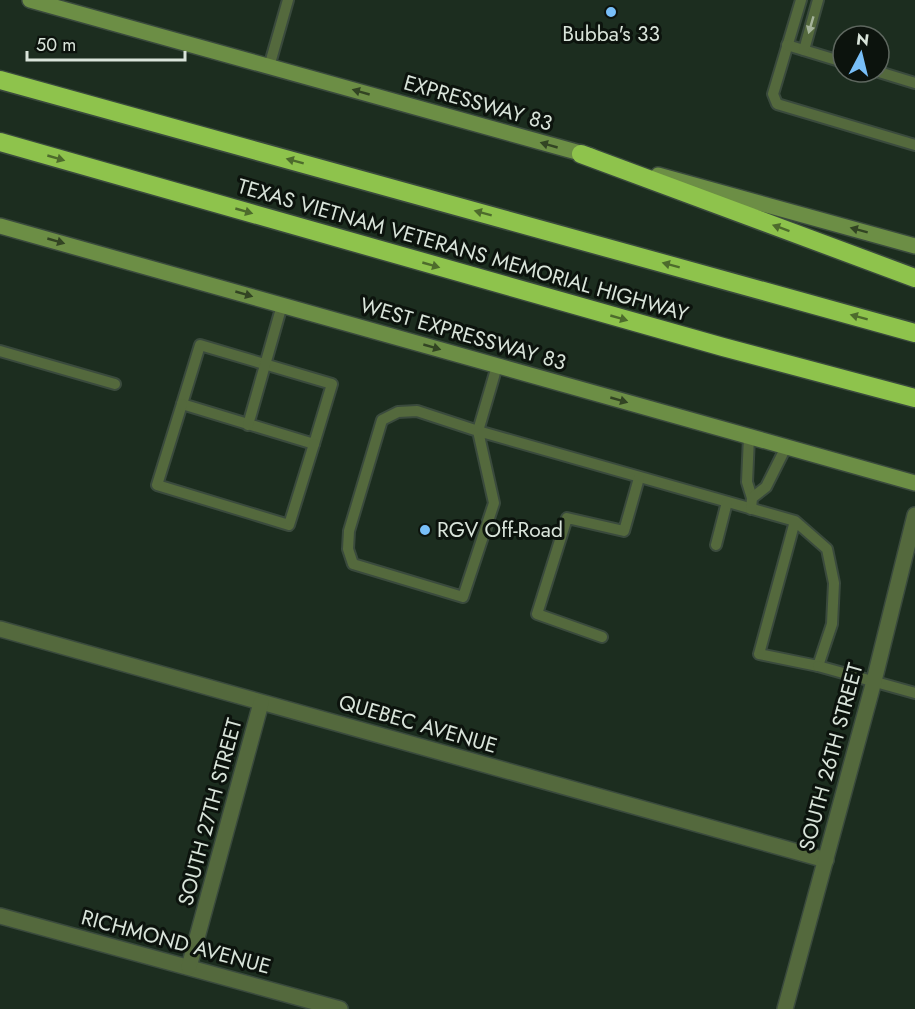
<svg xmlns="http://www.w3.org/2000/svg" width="915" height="1009" font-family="Jost,sans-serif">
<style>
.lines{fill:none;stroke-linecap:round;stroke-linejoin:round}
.service-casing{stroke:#3a4a3d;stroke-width:14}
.minor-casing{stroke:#3a4a3d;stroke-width:18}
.secondary-casing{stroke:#3a4a3d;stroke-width:18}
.motorway-casing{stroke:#3a4a3d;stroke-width:21}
.service{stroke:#54693d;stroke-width:10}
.minor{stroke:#54693d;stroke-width:15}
.secondary{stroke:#6c8e45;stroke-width:15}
.motorway{stroke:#8ec34c;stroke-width:18}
.oneway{fill:#a4b39b}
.oneway2{fill:#324423}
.oneway3{fill:#4d6b2c}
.poi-dot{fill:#78bff8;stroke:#0c130d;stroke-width:2}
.labels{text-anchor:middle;stroke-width:6;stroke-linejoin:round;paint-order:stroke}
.poi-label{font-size:21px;fill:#d9e4da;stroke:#0c130d}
.street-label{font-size:21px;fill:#d9e4da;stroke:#0c130d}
</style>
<rect width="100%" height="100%" fill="#1c2d1f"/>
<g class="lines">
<g class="service-casing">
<g id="service">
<path d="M801,0L773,94L777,104L915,145"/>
<path d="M787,45L843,62"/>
<path d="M804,50L818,0"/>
<path d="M269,67L288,0"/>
<path d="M879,72L915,83"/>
<path d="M200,345L332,384L314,444L182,404Z"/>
<path d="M0,351L115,384"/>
<path d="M497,366L478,431L417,411L398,412L382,420L349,531L348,549L353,564L463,597L494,503L478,431L795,521L827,549L834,583L832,624L818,666L759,654L795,521"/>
<path d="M182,404L157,485L289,525L314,444"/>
<path d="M248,425L282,305"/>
<path d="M749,437L747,482L752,498"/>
<path d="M751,509L752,498L766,487L786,447"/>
<path d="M716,545L727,502"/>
<path d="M602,637L537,614L567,518L624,531L639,478"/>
<path d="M818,666L915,693"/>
</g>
</g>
<g class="minor-casing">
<g id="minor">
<path d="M0,629L826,860"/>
<path d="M0,916L340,1009"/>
<path d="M189,967L261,703"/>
<path d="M785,1009L874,681L915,515"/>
</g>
</g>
<g class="secondary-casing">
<g id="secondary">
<path d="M30,0L591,156"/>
<path d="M658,175L915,246"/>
<path d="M0,226L915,483"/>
</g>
</g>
<g class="motorway-casing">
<g id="motorway">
<path d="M0,80L915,333"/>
<path d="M0,142L723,347L915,398"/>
<path d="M581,154L915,278"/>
</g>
</g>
<use href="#service" class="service"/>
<use href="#minor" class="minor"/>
<use href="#secondary" class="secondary"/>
<use href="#motorway" class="motorway"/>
</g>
<defs><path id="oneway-solid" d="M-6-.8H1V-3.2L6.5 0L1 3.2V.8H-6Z" transform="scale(1.5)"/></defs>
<use class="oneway" href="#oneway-solid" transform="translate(811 25) rotate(106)"/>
<g class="oneway2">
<use href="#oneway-solid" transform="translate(361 92) rotate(-164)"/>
<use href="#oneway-solid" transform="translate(549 145) rotate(-164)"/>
<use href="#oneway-solid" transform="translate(859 230) rotate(-165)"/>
<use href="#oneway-solid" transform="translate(56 241) rotate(16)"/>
<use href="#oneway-solid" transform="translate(244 294) rotate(16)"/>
<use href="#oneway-solid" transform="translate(432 347) rotate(16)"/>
<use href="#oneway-solid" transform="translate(619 400) rotate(16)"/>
</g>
<g class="oneway3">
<use href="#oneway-solid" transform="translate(56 158) rotate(16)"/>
<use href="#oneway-solid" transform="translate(295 161) rotate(-165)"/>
<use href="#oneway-solid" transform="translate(244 211) rotate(16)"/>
<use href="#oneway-solid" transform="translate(483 213) rotate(-165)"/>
<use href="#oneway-solid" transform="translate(781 228) rotate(-160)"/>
<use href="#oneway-solid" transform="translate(431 265) rotate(16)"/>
<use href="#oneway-solid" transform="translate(671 265) rotate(-165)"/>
<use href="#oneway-solid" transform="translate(859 317) rotate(-165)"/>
<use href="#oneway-solid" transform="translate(619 318) rotate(16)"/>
</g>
<g class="poi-dot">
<circle cx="611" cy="12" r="6"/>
<circle cx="425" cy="530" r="6"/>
</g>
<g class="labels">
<g class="poi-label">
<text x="611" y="41">Bubba's 33</text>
<text x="437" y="537" text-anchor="start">RGV Off-Road</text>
</g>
<g class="street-label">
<text transform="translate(478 103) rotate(16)" y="7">EXPRESSWAY 83</text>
<text transform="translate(463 250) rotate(16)" y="7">TEXAS VIETNAM VETERANS MEMORIAL HIGHWAY</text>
<text transform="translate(463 334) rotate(16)" y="7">WEST EXPRESSWAY 83</text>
<text transform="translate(418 724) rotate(16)" y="7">QUEBEC AVENUE</text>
<text transform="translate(831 757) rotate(-75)" y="7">SOUTH 26TH STREET</text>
<text transform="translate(210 812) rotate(-75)" y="7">SOUTH 27TH STREET</text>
<text transform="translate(176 942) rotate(15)" y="7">RICHMOND AVENUE</text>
</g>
</g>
<g transform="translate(861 54) rotate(7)"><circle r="28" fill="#0c130d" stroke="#5e675f" stroke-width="1.5"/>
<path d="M0-4.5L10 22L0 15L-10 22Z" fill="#78bff8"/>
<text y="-9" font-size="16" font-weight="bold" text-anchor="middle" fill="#d9e4da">N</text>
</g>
<path d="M27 51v9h158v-9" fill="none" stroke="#d9e4da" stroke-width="3"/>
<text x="36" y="51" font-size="18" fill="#d9e4da" stroke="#0c130d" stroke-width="4.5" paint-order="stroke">50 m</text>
</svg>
